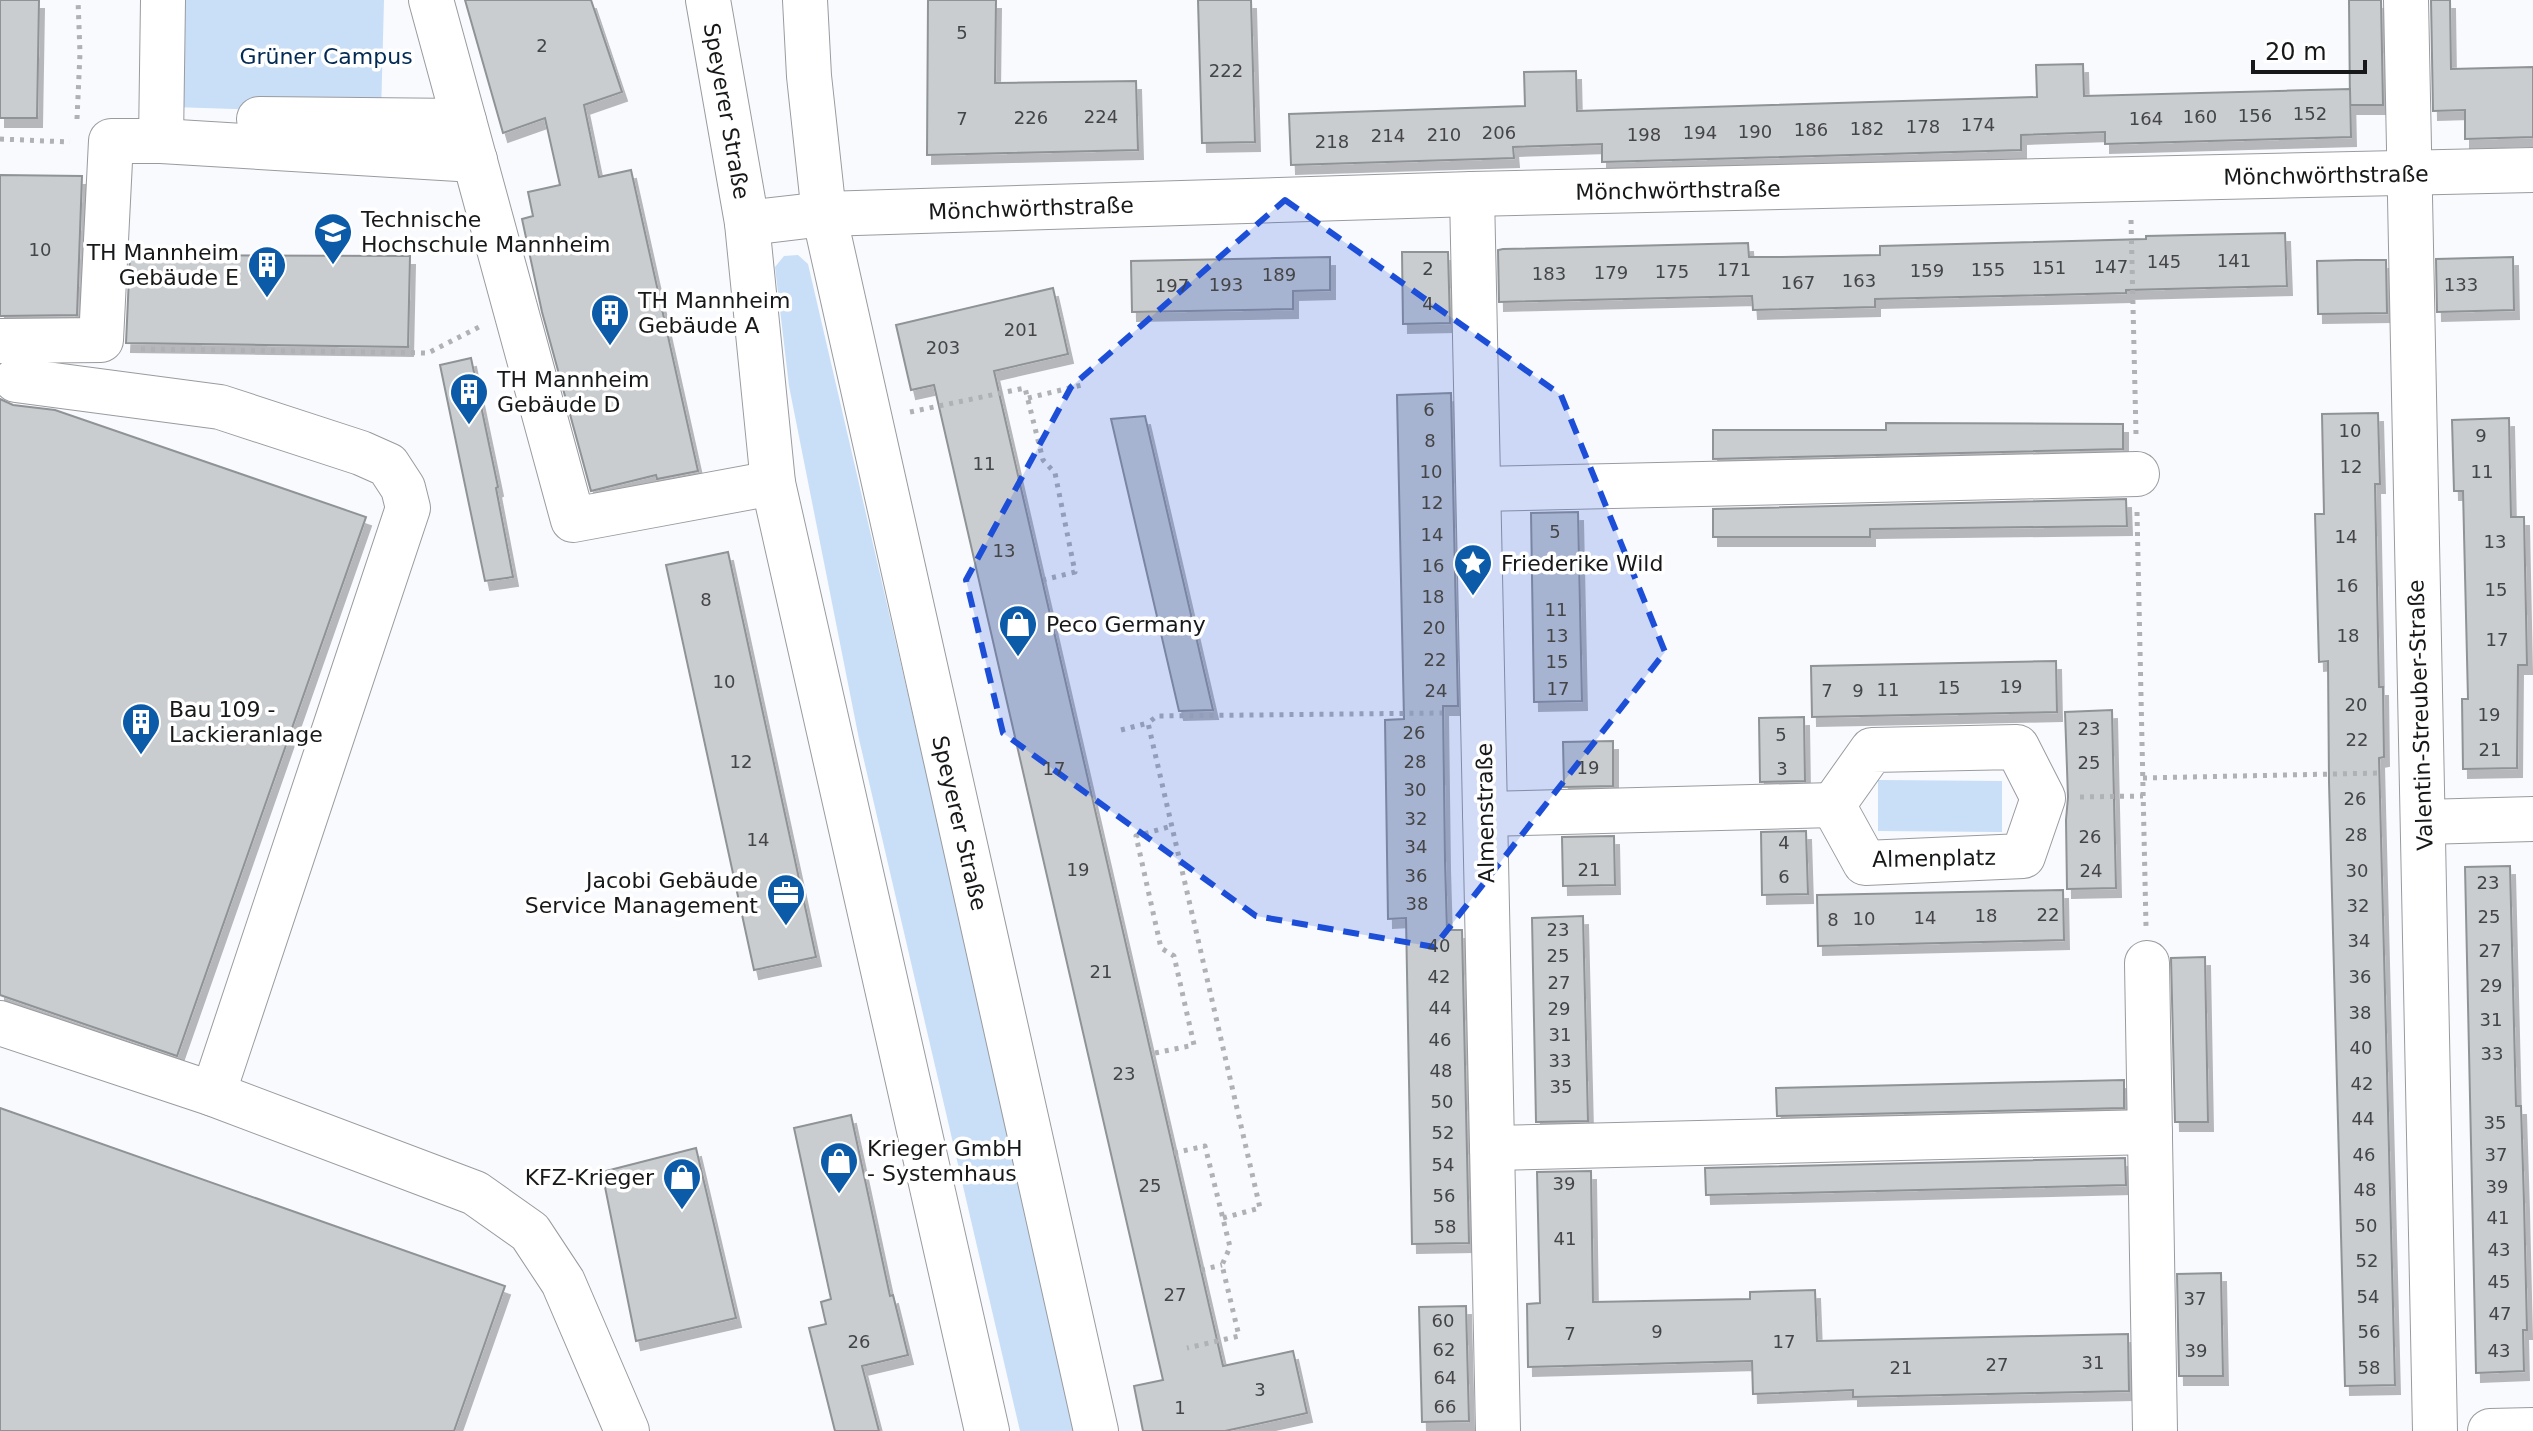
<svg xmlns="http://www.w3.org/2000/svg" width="2533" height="1431" font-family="'DejaVu Sans',sans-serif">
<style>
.green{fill:#c9def7}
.building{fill:#cacdd0;stroke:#909396;stroke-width:2;filter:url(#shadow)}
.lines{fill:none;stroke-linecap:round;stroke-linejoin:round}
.minor-casing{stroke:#999b9e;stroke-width:46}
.path{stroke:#afb1b4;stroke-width:5;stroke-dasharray:4 6;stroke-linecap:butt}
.minor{stroke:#fff;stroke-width:44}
.marked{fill:#1d4ed8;fill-opacity:0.2;stroke:#1d4ed8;stroke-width:6;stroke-dasharray:16 10;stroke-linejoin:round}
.labels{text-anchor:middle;stroke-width:7;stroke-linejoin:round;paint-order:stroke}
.number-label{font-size:18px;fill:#444547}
.park-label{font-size:22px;fill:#022a54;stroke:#fff}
.street-label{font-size:22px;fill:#171819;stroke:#fff}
.poi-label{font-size:22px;fill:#171819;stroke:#fff;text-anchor:start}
</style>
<defs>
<filter id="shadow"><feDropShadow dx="5" dy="9" stdDeviation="0" flood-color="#0004"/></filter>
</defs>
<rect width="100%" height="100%" fill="#f8fafe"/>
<g class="green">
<path d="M181,0H384L381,114L174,107Z"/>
<path d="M798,255L808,264L1079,1431H1020L859,739L789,386L775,267L784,256Z"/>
<path d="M1878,780L2002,781V832L1878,831Z"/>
</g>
<g class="building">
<path d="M0,0H39L37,118H0Z"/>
<path d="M465,0H591L622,92L584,105L599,177L631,170L698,471L657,479L656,475L591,491L542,312L522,219L533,216L528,192L560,185L545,118L503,133Z"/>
<path d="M928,0H996L995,83L1136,81L1138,150L927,155Z"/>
<path d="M1198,0H1251L1255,142L1202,143Z"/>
<path d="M2349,0H2381L2383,105H2350Z"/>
<path d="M2431,0H2450L2451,69L2533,67V137L2465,139V110L2433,111Z"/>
<path d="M2083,64L2084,96L2350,89L2351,137L2105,144V132L2021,135V150L1602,162V144L1513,147L1514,158L1291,165L1289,114L1525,106L1524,72L1576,71L1577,111L2037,97L2036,65Z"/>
<path d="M0,175L82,176L77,315L0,316Z"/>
<path d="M2285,233L2287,286L2126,290V293L1875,299V307L1753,310L1752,296L1499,302L1498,250L1503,249L1748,243L1749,257H1782L1880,255V246L2146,239V236Z"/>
<path d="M1402,252H1448L1450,323L1403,324Z"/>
<path d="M130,255L410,256L408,347L126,343Z"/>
<path d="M1330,257V290L1293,291V309L1132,312L1131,261Z"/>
<path d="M2513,257L2514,310L2437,312L2436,259Z"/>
<path d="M2356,260H2386L2387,313L2318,314L2317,261Z"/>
<path d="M1053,288L1068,354L994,371L1223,1366L1293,1351L1307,1413L1225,1431H1143L1134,1386L1163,1380L934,385L911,390L896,325Z"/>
<path d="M471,358L498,487L496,488L513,577L485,581L440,365Z"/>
<path d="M1451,393L1458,706H1443L1445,861L1447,930H1462L1469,1243L1412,1244L1406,918L1388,919L1385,720L1404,719L1397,395Z"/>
<path d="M0,399L13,405L55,410L366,517L177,1056L0,995Z"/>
<path d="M2378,413L2380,484H2375L2379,687H2383L2384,757L2379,758L2395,1385L2345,1386L2329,782L2328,661L2319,662L2315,514H2324L2322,414Z"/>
<path d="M1145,416L1213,710L1179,711L1111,419Z"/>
<path d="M2509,418L2511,517H2524L2526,614L2527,665H2518L2517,768L2463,769L2462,699H2468L2463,491H2454L2452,420Z"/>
<path d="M1886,423L2123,424V449L1713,459V430H1886Z"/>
<path d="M2126,499L2127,526L1870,529V537H1713V509Z"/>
<path d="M1578,512L1582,701L1534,702L1531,513Z"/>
<path d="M728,552L816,957L754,970L666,565Z"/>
<path d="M2056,661L2057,712L1812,717L1811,666Z"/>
<path d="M2112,710L2116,888L2067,889L2066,820L2068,797L2065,712Z"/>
<path d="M1804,717L1805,781L1760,782L1759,718Z"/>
<path d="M1613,741V786L1564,787L1563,742Z"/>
<path d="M1806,831L1808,894L1762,895L1761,832Z"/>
<path d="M1614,836L1615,885L1563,886L1562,837Z"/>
<path d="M2510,866L2516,1106H2521L2524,1202L2527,1330H2523L2524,1371L2476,1373L2465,867Z"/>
<path d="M2063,890L2064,940L1818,946L1817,895Z"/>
<path d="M1583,916L1588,1121L1536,1122L1532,918Z"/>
<path d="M2205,957L2208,1122H2175L2171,958Z"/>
<path d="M2124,1080V1108L1777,1116L1776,1088Z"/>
<path d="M0,1108L505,1286L454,1431H0Z"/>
<path d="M851,1115L890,1296L893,1295L908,1355L862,1366L879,1431H835L809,1328L826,1324L821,1302L831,1299L794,1128Z"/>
<path d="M696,1148L736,1318L636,1341L602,1172Z"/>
<path d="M2125,1158L2126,1185L1706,1195L1705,1168Z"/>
<path d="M1591,1171L1593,1302L1750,1299V1292L1815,1290L1817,1341L2128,1334L2129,1391L1853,1397V1390L1753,1394L1752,1361L1528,1367L1527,1304L1540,1303L1537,1172Z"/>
<path d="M2221,1273L2223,1376H2179L2177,1274Z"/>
<path d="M1466,1306L1469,1421L1422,1422L1419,1307Z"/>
</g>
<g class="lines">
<g class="minor-casing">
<g id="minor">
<path d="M431,0L573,520L773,483"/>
<path d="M708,0L747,223L773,483L987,1431"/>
<path d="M805,0L809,76L824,214L1096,1431"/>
<path d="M2406,0L2435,1431"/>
<path d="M259,119L464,121"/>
<path d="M161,141L475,160"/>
<path d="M1472,194L1498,1431"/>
<path d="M747,223L824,214L1472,194L2533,170"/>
<path d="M0,341L101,340L111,141H161L163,0"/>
<path d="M16,380L220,407L361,453L388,465L403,488L408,508L213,1094"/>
<path d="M1479,489L2137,474"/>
<path d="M2017,747L2043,798L2023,856L1865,863L1833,805L1872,750Z"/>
<path d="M1485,814L1833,805"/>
<path d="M2423,822L2533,819"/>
<path d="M2147,963L2155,1431"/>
<path d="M0,1023L213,1094L475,1193L530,1232L563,1282L627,1431"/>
<path d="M1492,1148L2150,1132"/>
<path d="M2490,1431L2533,1430"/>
</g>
</g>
<g class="path">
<path d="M77,119L80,53L78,0"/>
<path d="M0,139L70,142"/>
<path d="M2131,220L2136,434"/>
<path d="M141,349L428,353L481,326"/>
<path d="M1028,398L1082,385"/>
<path d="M910,412L1025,388L1043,460L1055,473L1075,572L1043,580"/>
<path d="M2137,512L2146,926"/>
<path d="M1121,730L1148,723"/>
<path d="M2143,778L2382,773"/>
<path d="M2080,797L2143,796"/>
<path d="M1155,1053L1194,1045L1174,956L1161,948L1136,836L1172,826"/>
<path d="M1174,1153L1205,1146L1230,1247L1222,1265L1239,1336L1187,1348"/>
<path d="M1223,1218L1260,1208L1148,723L1157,716L1442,713"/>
<path d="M1201,1270L1222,1265"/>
</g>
<use href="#minor" class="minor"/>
</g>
<path class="marked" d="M1285,200L1561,395L1665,652L1434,947L1256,916L1003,733L966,580L1071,387Z"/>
<defs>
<g id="university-pin" transform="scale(2)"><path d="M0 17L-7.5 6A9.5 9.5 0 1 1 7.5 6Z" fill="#0b5ba9" stroke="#fff"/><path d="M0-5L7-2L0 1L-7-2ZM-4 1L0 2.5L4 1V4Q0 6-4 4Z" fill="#fff"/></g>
<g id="building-pin" transform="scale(2)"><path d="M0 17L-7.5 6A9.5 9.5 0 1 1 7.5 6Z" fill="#0b5ba9" stroke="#fff"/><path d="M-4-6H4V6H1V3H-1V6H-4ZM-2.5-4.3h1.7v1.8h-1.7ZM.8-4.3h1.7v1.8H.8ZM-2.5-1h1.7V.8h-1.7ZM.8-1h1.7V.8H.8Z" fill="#fff"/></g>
<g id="sight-pin" transform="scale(2)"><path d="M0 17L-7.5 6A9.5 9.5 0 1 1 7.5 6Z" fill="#0b5ba9" stroke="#fff"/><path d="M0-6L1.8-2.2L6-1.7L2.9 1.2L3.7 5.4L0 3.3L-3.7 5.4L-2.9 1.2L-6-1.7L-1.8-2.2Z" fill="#fff"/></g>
<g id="shop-pin" transform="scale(2)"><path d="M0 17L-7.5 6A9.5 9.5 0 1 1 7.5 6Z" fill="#0b5ba9" stroke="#fff"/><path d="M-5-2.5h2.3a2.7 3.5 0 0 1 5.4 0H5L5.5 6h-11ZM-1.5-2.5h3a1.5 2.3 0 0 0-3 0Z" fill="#fff"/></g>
<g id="office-pin" transform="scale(2)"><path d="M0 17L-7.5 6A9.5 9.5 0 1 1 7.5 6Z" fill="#0b5ba9" stroke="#fff"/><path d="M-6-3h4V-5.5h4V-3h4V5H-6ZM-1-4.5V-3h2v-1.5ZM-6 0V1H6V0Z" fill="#fff"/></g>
</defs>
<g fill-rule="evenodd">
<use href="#university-pin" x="333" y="232"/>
<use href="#building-pin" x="267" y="265"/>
<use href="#building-pin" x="610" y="313"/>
<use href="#building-pin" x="469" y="392"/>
<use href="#sight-pin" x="1473" y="563"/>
<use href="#shop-pin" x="1018" y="624"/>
<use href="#building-pin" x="141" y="722"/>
<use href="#office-pin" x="786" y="893"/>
<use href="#shop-pin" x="839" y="1161"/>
<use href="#shop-pin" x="682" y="1177"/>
</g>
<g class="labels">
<g class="number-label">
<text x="962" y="39">5</text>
<text x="542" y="52">2</text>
<text x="1226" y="77">222</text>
<text x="2310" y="120">152</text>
<text x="2255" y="122">156</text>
<text x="1101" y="123">224</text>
<text x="2200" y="123">160</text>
<text x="1031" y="124">226</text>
<text x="962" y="125">7</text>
<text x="2146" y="125">164</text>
<text x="1978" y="131">174</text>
<text x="1923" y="133">178</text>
<text x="1867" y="135">182</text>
<text x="1811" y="136">186</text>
<text x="1755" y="138">190</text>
<text x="1499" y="139">206</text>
<text x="1700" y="139">194</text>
<text x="1444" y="141">210</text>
<text x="1644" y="141">198</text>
<text x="1388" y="142">214</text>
<text x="1332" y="148">218</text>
<text x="40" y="256">10</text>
<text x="2234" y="267">141</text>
<text x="2164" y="268">145</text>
<text x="2111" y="273">147</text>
<text x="2049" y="274">151</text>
<text x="1428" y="275">2</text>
<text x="1734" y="276">171</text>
<text x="1988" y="276">155</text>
<text x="1927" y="277">159</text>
<text x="1672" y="278">175</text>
<text x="1611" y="279">179</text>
<text x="1549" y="280">183</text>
<text x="1279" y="281">189</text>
<text x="1859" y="287">163</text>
<text x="1798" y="289">167</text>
<text x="1226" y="291">193</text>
<text x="2461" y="291">133</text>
<text x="1172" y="292">197</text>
<text x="1428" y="310">4</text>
<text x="1021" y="336">201</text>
<text x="943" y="354">203</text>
<text x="1429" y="416">6</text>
<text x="2350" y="437">10</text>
<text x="2481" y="442">9</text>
<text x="1430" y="447">8</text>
<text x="984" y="470">11</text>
<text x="2351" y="473">12</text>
<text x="1431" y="478">10</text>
<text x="2482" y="478">11</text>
<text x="1432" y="509">12</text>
<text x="1555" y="538">5</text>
<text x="1432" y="541">14</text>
<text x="2346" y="543">14</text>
<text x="2495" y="548">13</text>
<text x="1004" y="557">13</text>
<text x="1433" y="572">16</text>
<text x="2347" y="592">16</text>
<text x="2496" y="596">15</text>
<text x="1433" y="603">18</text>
<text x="706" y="606">8</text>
<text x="1556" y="616">11</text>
<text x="1434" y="634">20</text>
<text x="1557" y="642">13</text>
<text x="2348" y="642">18</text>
<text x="2497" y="646">17</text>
<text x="1435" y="666">22</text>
<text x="1557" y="668">15</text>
<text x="724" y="688">10</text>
<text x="2011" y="693">19</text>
<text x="1949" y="694">15</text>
<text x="1558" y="695">17</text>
<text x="1888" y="696">11</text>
<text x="1436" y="697">24</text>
<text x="1827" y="697">7</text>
<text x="1858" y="697">9</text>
<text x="2356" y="711">20</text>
<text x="2489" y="721">19</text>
<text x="2089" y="735">23</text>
<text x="1414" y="739">26</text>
<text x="1781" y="741">5</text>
<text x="2357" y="746">22</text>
<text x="2490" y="756">21</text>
<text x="741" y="768">12</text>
<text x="1415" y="768">28</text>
<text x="2089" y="769">25</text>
<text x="1588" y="774">19</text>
<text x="1054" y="775">17</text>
<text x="1782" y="775">3</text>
<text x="1415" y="796">30</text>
<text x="2355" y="805">26</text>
<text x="1416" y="825">32</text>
<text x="2356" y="841">28</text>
<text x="2090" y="843">26</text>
<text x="758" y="846">14</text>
<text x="1784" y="849">4</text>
<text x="1416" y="853">34</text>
<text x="1078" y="876">19</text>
<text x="1589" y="876">21</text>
<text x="2091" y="877">24</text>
<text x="2357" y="877">30</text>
<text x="1416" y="882">36</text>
<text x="1784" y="883">6</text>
<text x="2488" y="889">23</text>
<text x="1417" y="910">38</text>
<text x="2358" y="912">32</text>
<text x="2048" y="921">22</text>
<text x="1986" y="922">18</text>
<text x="2489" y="923">25</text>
<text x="1925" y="924">14</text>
<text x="1864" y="925">10</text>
<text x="1833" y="926">8</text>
<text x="1558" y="936">23</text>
<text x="2359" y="947">34</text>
<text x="1439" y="952">40</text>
<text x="2490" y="957">27</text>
<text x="1558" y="962">25</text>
<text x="1101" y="978">21</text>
<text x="1439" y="983">42</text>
<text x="2360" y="983">36</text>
<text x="1559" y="989">27</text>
<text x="2491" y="992">29</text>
<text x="1440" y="1014">44</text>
<text x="1559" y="1015">29</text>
<text x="2360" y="1019">38</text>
<text x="2491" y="1026">31</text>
<text x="1560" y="1041">31</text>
<text x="1440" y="1046">46</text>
<text x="2361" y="1054">40</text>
<text x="2492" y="1060">33</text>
<text x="1560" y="1067">33</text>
<text x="1441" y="1077">48</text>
<text x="1124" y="1080">23</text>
<text x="2362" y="1090">42</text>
<text x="1561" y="1093">35</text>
<text x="1442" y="1108">50</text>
<text x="2363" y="1125">44</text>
<text x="2495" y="1129">35</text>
<text x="1443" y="1139">52</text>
<text x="2364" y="1161">46</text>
<text x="2496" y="1161">37</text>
<text x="1443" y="1171">54</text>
<text x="1564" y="1190">39</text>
<text x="1150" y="1192">25</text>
<text x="2497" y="1193">39</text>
<text x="2365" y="1196">48</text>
<text x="1444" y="1202">56</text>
<text x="2498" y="1224">41</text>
<text x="2366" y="1232">50</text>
<text x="1445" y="1233">58</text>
<text x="1565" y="1245">41</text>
<text x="2499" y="1256">43</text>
<text x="2367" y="1267">52</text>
<text x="2499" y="1288">45</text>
<text x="1175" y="1301">27</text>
<text x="2368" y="1303">54</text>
<text x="2195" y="1305">37</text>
<text x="2500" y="1320">47</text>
<text x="1443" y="1327">60</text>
<text x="1657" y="1338">9</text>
<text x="2369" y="1338">56</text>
<text x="1570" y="1340">7</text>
<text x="859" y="1348">26</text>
<text x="1784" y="1348">17</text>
<text x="1444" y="1356">62</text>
<text x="2196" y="1357">39</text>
<text x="2499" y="1357">43</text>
<text x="2093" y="1369">31</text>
<text x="1997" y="1371">27</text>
<text x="1901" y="1374">21</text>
<text x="2369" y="1374">58</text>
<text x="1445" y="1384">64</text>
<text x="1260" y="1396">3</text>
<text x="1445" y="1413">66</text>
<text x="1180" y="1414">1</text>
</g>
<g class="park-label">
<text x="326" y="64">Grüner Campus</text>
</g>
<g class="street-label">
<text transform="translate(727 111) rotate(80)" y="8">Speyerer Straße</text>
<text transform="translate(2326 175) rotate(-1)" y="8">Mönchwörthstraße</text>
<text transform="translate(1678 190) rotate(-1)" y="8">Mönchwörthstraße</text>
<text transform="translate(1031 208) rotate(-2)" y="8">Mönchwörthstraße</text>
<text transform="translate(2420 715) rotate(-92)" y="8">Valentin-Streuber-Straße</text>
<text transform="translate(1485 813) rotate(-91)" y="8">Almenstraße</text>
<text transform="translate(960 823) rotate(77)" y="8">Speyerer Straße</text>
<text transform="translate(1934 858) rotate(-1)" y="8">Almenplatz</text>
</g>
<g class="poi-label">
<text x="361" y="227">Technische<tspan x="361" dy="25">Hochschule Mannheim</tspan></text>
<text x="239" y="260" text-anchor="end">TH Mannheim<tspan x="239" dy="25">Gebäude E</tspan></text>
<text x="638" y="308">TH Mannheim<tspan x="638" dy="25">Gebäude A</tspan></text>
<text x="497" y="387">TH Mannheim<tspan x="497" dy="25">Gebäude D</tspan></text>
<text x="1501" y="571">Friederike Wild</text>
<text x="1046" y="632">Peco Germany</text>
<text x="169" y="717">Bau 109 -<tspan x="169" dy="25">Lackieranlage</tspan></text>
<text x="758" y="888" text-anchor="end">Jacobi Gebäude<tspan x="758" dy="25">Service Management</tspan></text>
<text x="867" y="1156">Krieger GmbH<tspan x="867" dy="25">- Systemhaus</tspan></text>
<text x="654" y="1185" text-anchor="end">KFZ-Krieger</text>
</g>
</g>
<path d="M2253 60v12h112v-12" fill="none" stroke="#171819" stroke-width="4"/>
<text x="2265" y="60" font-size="24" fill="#171819" stroke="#ffffff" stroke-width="6" paint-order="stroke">20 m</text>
</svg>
